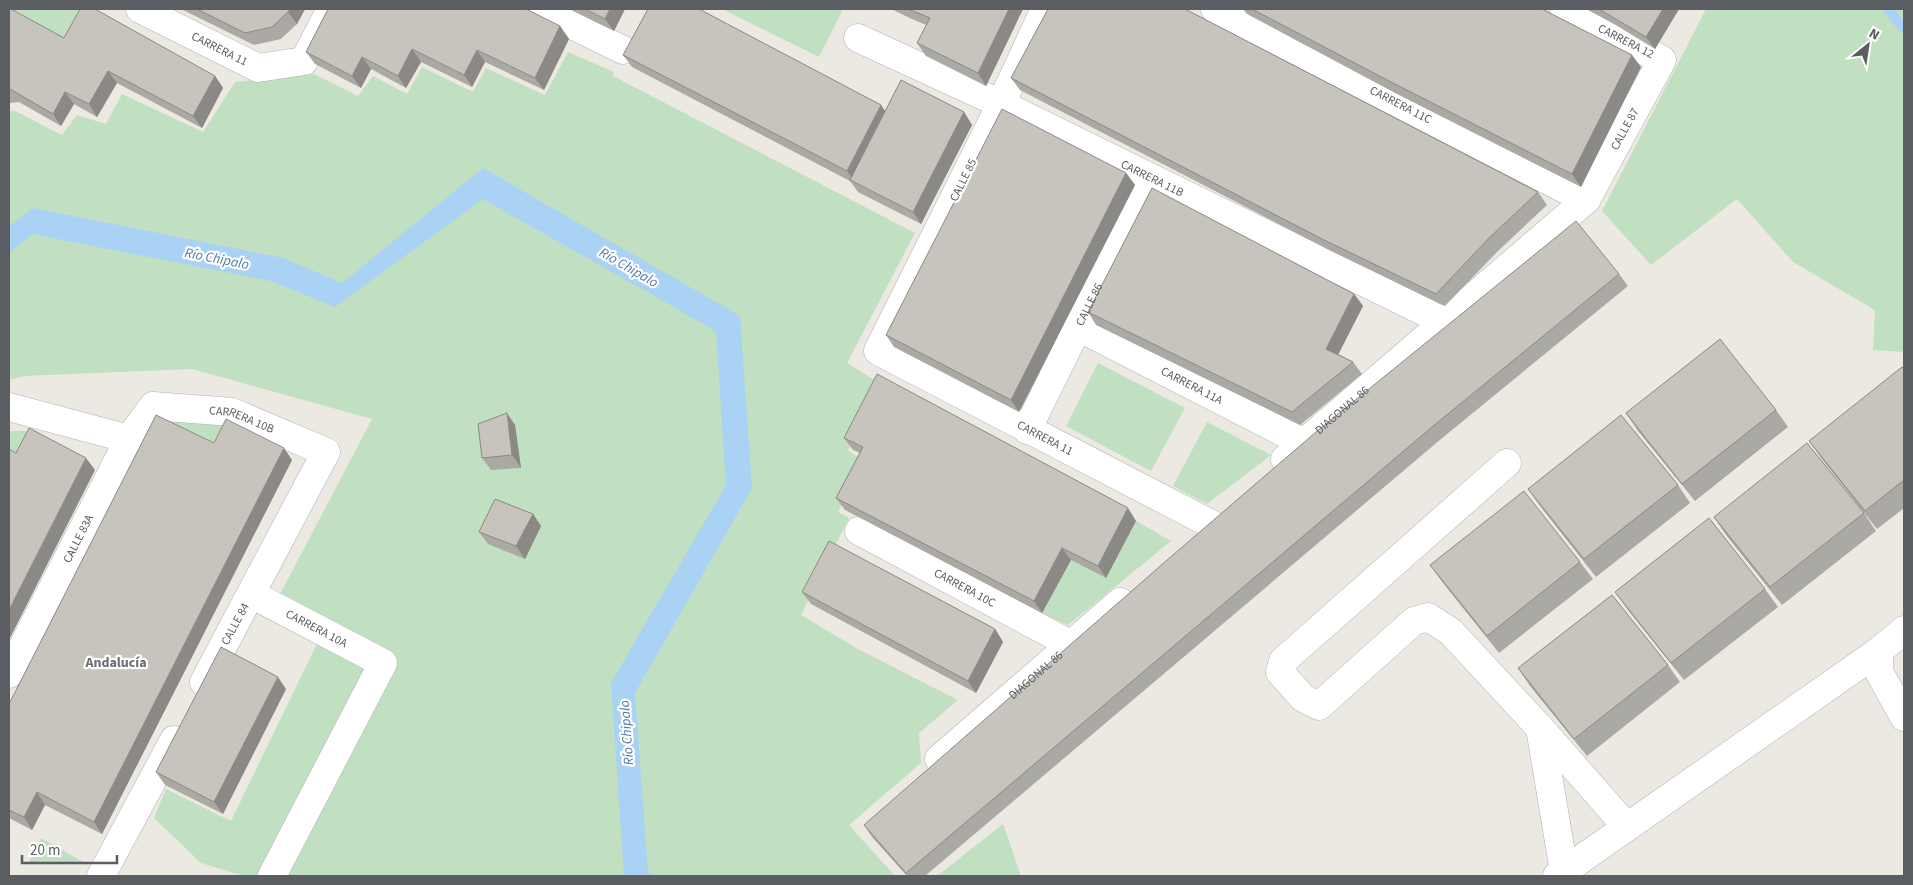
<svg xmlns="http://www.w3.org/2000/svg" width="1913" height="885" font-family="'Source Sans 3',sans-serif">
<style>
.green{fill:#c1e0c1}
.water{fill:#a9d2f4}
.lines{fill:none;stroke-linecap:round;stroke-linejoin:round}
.stream{stroke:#a9d2f4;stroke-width:10}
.minor-casing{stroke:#afb2b6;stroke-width:29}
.minor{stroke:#fff;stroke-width:28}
.wall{fill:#aba9a3}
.shaded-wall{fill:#8b8985}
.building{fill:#c7c4be;stroke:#8b8985}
.labels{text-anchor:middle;stroke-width:4.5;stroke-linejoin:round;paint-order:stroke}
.street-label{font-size:12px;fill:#5a5d61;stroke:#fff}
.water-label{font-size:14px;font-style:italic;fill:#4c79ac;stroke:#fff}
.neighbourhood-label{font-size:14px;font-weight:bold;fill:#6b6f73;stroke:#fff}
</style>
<rect width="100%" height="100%" fill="#ebe9e2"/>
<g class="green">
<path d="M9,9H81L72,50Z"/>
<path d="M722,9H843L819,57Z"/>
<path d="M1706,9H1904V352L1873,350L1875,310L1793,262L1737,199L1651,265L1602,211Z"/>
<path d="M568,52L614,72L613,76L915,233L847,363L881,384L848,450L863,460L838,512L849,518L801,615L858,649L958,700L919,733L921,763L849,825L895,876H244L201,863L154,818L166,789L231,821L327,623L278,598L372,419L192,369L25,376L9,380V111H15L62,135L77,115L106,124L122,94L203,132L235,82L314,74L358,96L373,76L407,94L422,67L473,92L486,68L545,95Z"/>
<path d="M1098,363L1185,408L1151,471L1066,426Z"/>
<path d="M163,418L235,424L221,449Z"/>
<path d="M1207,422L1271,455L1207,504L1173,486Z"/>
<path d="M9,431H36L23,458L9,450Z"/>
<path d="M1136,521L1171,541L1068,625L1042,613L1071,560L1106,578Z"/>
<path d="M1003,824L1021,876H937Z"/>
<path d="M41,838L87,864L29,862Z"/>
</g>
<path class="water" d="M483,168L740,316L752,488L635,693L648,873L659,876H624L611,683L726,485L716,331L483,199L335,307L271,281L32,234L9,253V227L32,208L283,258L342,283Z"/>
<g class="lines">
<path class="stream" d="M1888,9L1904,29"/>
<g class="minor-casing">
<g id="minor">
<path id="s1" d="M140,9L258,68L304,61L331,9"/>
<path d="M540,9L623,50"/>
<path id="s2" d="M1045,9L1001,104L878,351L1211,524"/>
<path id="s3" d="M1215,9L1586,200"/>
<path id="s4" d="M858,38L1001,104L1445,322"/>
<path id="s5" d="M1078,327L1304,443"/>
<path d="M9,407L129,439"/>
<path id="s6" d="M1027,430L1151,179"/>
<path id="s7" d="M1285,459L1586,200L1662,60L1564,9"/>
<path d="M1507,463L1283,661L1280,672L1303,698L1319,706L1414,621L1428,617L1451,632L1540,728L1627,827"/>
<path id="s8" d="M859,531L1070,644"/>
<path id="s9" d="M251,594L383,663L272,876"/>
<path d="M1879,651V672L1904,717"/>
<path id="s10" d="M9,674L129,439L153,406L232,412L326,452L204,682"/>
<path d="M1540,728L1564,871"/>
<path id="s11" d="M939,759L1120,602"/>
<path d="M101,876L174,740"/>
<path d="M1557,876L1879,651L1904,630"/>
</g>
</g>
<use href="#minor" class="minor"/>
</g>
<g class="wall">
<path d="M9,9L64,38L215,76L223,88L202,128L117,83L97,117L74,104L61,126L19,102L9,103Z"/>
<path d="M181,9H305L297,24L281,39L254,45Z"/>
<path d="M569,9H625L614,31Z"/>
<path d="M891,9H1023L986,86L926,56L917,43L926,25L912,19Z"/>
<path d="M1243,9H1542L1641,67L1581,187L1397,94L1247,14Z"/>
<path d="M1586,9H1679L1655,49L1614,24Z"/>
<path d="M560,26L569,39L544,90L485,62L472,87L421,62L406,88L371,69L361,88L315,64L306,52Z"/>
<path d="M1221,28L1538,192L1547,205L1497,252L1445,306L1331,251L1020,90L1011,78Z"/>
<path d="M623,55L885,111L964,112L972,125L921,224L858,192L850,181L632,67Z"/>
<path d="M1126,173L1135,185L1019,412L894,347L886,335Z"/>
<path d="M1619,274L1628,286L1441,439L925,876H907L872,837L864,825Z"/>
<path d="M1354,294L1363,306L1338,354L1353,362L1362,374L1300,425L1096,325L1088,312Z"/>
<path d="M1904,369V508L1877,529L1821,458L1809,441Z"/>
<path d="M1776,410L1788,427L1695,501L1638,431L1626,413Z"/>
<path d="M515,425L521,468L491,470L482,458Z"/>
<path d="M844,438L1136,521L1106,578L1071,560L1042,613L845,510L836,498L860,453L853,450Z"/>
<path d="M214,443L292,460L102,834L45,805L32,830L9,818V704Z"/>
<path d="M1678,485L1690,503L1596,577L1540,506L1528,489Z"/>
<path d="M1864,513L1876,531L1782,605L1726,535L1714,517Z"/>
<path d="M533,514L541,526L525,559L488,544L479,532Z"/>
<path d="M1580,562L1593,579L1499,653L1443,583L1430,565Z"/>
<path d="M1765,589L1778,607L1684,680L1628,610L1615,592Z"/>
<path d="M802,592L995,629L1003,642L976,693L811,604Z"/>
<path d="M1668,665L1680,682L1587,756L1530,686L1518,668Z"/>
<path d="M286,689L223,814L165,785L156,772Z"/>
</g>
<g class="shaded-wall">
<path d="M290,9H305L297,24L288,12Z"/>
<path d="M610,9H625L614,31L605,19Z"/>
<path d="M1009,9H1023L986,86L978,73Z"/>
<path d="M1663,9H1679L1655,49L1646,37Z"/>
<path d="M560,26L569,39L544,90L535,78Z"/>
<path d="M412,49L421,62L406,88L398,76Z"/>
<path d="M477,50L485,62L472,87L464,75Z"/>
<path d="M1632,55L1641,67L1581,187L1572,174Z"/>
<path d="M362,57L371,69L361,88L352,76Z"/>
<path d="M108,71L117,83L97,117L89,104Z"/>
<path d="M215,76L223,88L202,128L193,116Z"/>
<path d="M65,92L74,104L61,126L53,114Z"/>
<path d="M881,105L890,118L856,183L847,171Z"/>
<path d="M964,112L972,125L921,224L913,212Z"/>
<path d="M1126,173L1135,185L1019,412L1011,400Z"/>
<path d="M1354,294L1363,306L1335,361L1326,349Z"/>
<path d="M507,413L515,425L521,468L512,455Z"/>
<path d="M284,448L292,460L102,834L94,822Z"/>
<path d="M86,458L95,470L9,640V610Z"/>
<path d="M1128,508L1136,521L1106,578L1098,566Z"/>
<path d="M533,514L541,526L525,559L516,546Z"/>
<path d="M1062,548L1071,560L1042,613L1034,601Z"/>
<path d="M995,629L1003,642L976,693L968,681Z"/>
<path d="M278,677L286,689L223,814L214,802Z"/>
<path d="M37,792L45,805L32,830L24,817Z"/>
</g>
<g class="building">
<path d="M9,9H11L64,38L80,9H95L215,76L193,116L108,71L89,104L65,92L53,114L10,89H9Z"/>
<path d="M197,9H290L288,12L272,27L245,33Z"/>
<path d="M328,9H526L560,26L535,78L477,50L464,75L412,49L398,76L362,57L352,76L306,52Z"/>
<path d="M585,9H610L605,19Z"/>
<path d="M648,9H699L881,105L847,171L623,55Z"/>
<path d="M908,9H1009L978,73L917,43L930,18Z"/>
<path d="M1048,9H1185L1538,192L1488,239L1436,294L1322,239L1011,78Z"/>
<path d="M1252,9H1542L1632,55L1572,174L1389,81Z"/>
<path d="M1599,9H1663L1646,37Z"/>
<path d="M901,80L964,112L913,212L850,180Z"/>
<path d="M1002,109L1126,173L1011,400L886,335Z"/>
<path d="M1152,188L1354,294L1326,349L1353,362L1292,412L1088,312Z"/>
<path d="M1576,221L1619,274L1432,427L906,873L864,825L1166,561L1316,432Z"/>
<path d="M1720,339L1776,410L1682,484L1626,413Z"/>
<path d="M1902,367L1904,369V480L1865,511L1809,441Z"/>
<path d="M877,374L1128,508L1098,566L1062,548L1034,601L836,498L863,447L844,438Z"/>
<path d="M507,413L512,455L482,458L478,424Z"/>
<path d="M156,415L214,443L226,419L284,448L94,822L37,792L24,817L9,810V704Z"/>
<path d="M1621,415L1678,485L1584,559L1528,489Z"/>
<path d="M29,428L86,458L9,610V449L16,453Z"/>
<path d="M1807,443L1864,513L1770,587L1714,517Z"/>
<path d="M1524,491L1580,562L1487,636L1430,565Z"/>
<path d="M495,499L533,514L516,546L479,532Z"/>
<path d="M1709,518L1765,589L1671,663L1615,592Z"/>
<path d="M829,541L995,629L968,681L802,592Z"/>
<path d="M1612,595L1668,665L1574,739L1518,668Z"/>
<path d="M221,647L278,677L214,802L156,772Z"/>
</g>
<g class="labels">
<g class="street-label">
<text transform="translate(1626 41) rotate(27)" y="4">CARRERA 12</text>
<text dy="4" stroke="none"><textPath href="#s1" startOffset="89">CARRERA 11</textPath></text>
<text dy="4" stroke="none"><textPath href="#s3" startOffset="209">CARRERA 11C</textPath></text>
<text dy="4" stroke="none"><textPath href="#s7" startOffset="478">CALLE 87</textPath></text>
<text dy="4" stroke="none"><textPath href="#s4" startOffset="326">CARRERA 11B</textPath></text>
<text transform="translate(963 180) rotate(-64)" y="4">CALLE 85</text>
<text dy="4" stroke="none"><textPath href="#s6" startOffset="140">CALLE 86</textPath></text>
<text dy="4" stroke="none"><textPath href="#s5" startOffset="128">CARRERA 11A</textPath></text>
<text dy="4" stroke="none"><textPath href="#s7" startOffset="75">DIAGONAL 86</textPath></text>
<text dy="4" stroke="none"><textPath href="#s10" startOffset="395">CARRERA 10B</textPath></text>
<text dy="4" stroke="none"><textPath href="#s2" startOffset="569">CARRERA 11</textPath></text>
<text dy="4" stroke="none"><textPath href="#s10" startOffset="152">CALLE 83A</textPath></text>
<text dy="4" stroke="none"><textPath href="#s8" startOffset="120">CARRERA 10C</textPath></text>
<text transform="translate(235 624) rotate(-62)" y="4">CALLE 84</text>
<text dy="4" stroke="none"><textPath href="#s9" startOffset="74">CARRERA 10A</textPath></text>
<text dy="4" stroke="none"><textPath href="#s11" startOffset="128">DIAGONAL 86</textPath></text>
</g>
<g class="water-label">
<text transform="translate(217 258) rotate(11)" y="5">Río Chipalo</text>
<text transform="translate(629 267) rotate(30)" y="5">Río Chipalo</text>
<text transform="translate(626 733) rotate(-94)" y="5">Río Chipalo</text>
</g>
<g class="neighbourhood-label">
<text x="116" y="667">Andalucía</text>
</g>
</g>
<rect width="1913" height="885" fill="none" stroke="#5a5d61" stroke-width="20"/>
<g transform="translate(1868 45) rotate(30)" stroke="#ffffff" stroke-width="4" paint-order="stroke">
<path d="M0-4L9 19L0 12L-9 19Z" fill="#5a5d61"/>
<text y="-8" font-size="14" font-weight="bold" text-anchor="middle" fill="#5a5d61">N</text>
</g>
<path d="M22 855v8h95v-8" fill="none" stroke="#5a5d61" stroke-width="2.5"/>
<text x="30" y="855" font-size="15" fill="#5a5d61" stroke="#ffffff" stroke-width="4" paint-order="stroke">20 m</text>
</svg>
